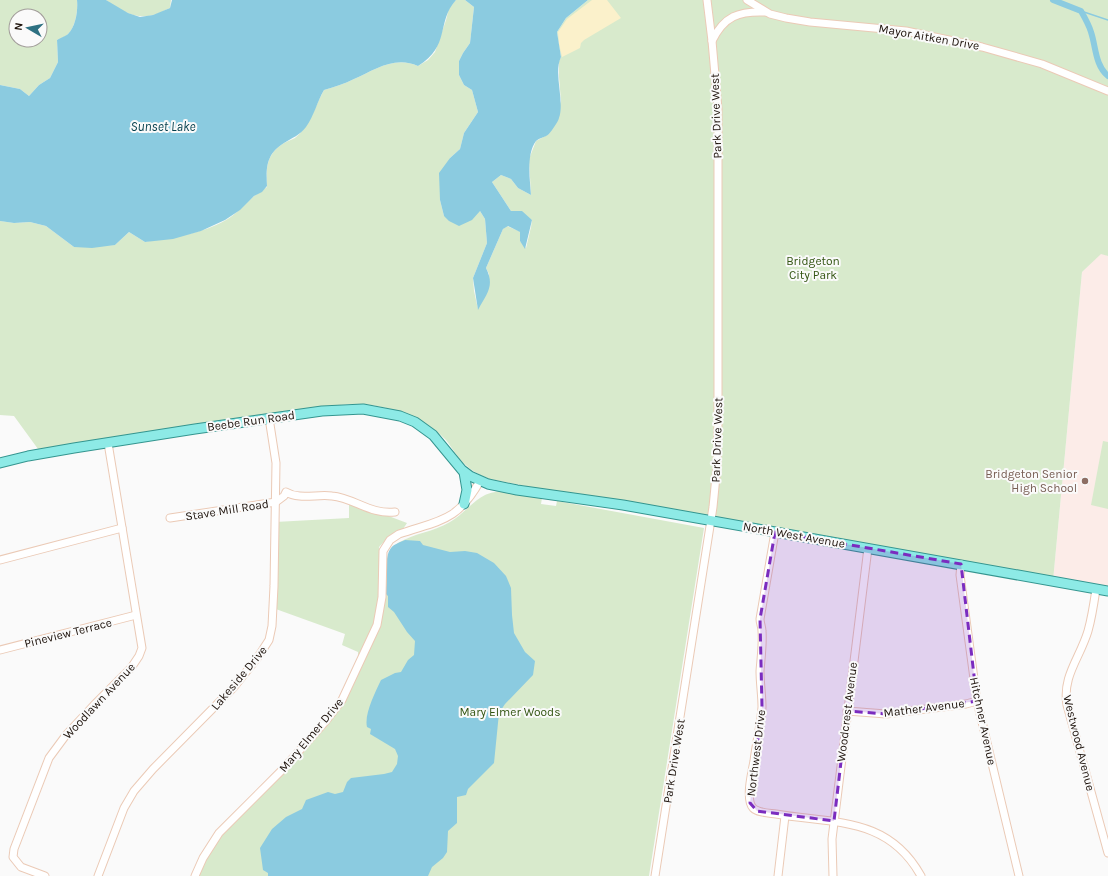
<svg xmlns="http://www.w3.org/2000/svg" width="1108" height="876" font-family="Karla,sans-serif">
<style>
.education{fill:#fcece8}
.green{fill:#d8eacc;fill-rule:evenodd}
.sand{fill:#fbf1cb}
.water{fill:#8bcbe0}
.lines{fill:none;stroke-linecap:round;stroke-linejoin:round}
.stream{stroke:#8bcbe0;stroke-width:1.5}
.canal{stroke:#8bcbe0;stroke-width:6}
.minor-casing{stroke:#ebcab6;stroke-width:9}
.major-casing{stroke:#34958f;stroke-width:11}
.minor{stroke:#fff;stroke-width:7}
.major{stroke:#8deae6;stroke-width:9}
.marked{fill:#7b2cbf;fill-opacity:0.2;stroke:#7b2cbf;stroke-width:3;stroke-dasharray:8 5;stroke-linejoin:round}
.education-dot{fill:#8d6e63;stroke:#fafafa;stroke-width:1.5}
.labels{text-anchor:middle;stroke-width:4;stroke-linejoin:round;paint-order:stroke}
.street-label{font-size:12px;fill:#1d120b;stroke:#fafafa}
.park-label{font-size:12px;fill:#335512;stroke:#fafafa}
.education-label{font-size:12px;fill:#785e54;stroke:#fafafa;text-anchor:end}
.water-label{font-size:13px;font-style:italic;fill:#003d4b;stroke:#fafafa}
</style>
<rect width="100%" height="100%" fill="#fafafa"/>
<path class="education" d="M1101,253L1108,256V591L1053,581L1082,272Z"/>
<g class="green">
<path d="M0,0H77C78,10 76,26 68,34C66,37 60,38 57,40L58,62L50,78L39,85L29,96L20,89L0,85ZM16,16H40V40H16Z"/>
<path d="M106,0H171L170,8C165,10 159,14 153,15C136,20 119,10 106,0Z"/>
<path d="M456,0H465L474,7L470,43L463,53L459,61V75L464,85L472,90L478,112L464,133L460,149L450,158L440,200L444,216L480,211L485,219L487,243L473,278L474,291L478,309L489,274L486,268L503,229L507,226L521,232L520,241L526,248L531,227L532,220L511,211L492,182L501,175L511,179L518,188L531,195L529,159L536,141L549,134L561,101L559,77V61L561,57L557,32L566,18L588,0H1108V256L1101,254L1082,272L1053,581L623,505L490,479C475,473 465,467 456,454C452,449 449,443 445,439C424,417 386,404 355,404C345,404 335,406 325,406L38,449L14,416L0,415V221L14,223L30,222L46,226L74,247L115,245L129,232L145,242C172,237 202,234 226,220C236,214 243,206 252,198C257,193 262,191 267,187C266,168 266,154 284,143C287,141 292,140 295,138C310,126 315,106 324,90C334,87 344,84 354,79C374,70 395,55 418,66L428,60L435,52L446,20L449,8Z"/>
<path d="M1103,441L1108,442V509L1091,505Z"/>
<path d="M502,491L542,498L541,504L556,506L557,501L704,528L649,876H198L217,837L322,726L346,686L358,657V652L342,645L345,634L273,608L275,522L349,518V501L407,523L403,529L390,535L379,547V556L388,573L393,548L398,543C414,533 434,532 450,522C470,510 477,492 502,491Z"/>
</g>
<path class="sand" d="M592,0H607L621,18L584,40L581,43L580,48L562,57L559,44L558,32L567,19Z"/>
<g class="water">
<path d="M77,0H106L128,13L140,17L153,15L170,8L172,0H456C436,22 451,46 418,66C395,55 374,70 354,79C344,84 334,87 324,90C317,102 314,116 306,127C300,135 292,138 284,143C266,154 266,168 267,186L262,192L254,196L240,210L225,220L201,231L173,239L145,242L129,232L115,245L92,248L74,247L46,226L30,222L14,223L0,221V85L20,89L29,96L39,85L50,78L58,62L57,40C60,38 66,36 68,34C76,26 78,10 77,0Z"/>
<path d="M465,0H588L566,18L557,32L561,57C553,73 565,101 559,118C558,122 552,130 549,134C546,137 539,138 536,141C526,154 530,180 531,195L518,188L511,179L501,175L492,182L511,211H522L532,220L525,249L520,241V232L508,226L503,229L486,268C495,286 487,293 478,310L473,278L487,243L485,219L480,211L472,220L459,226L449,221L444,216L440,200L439,173L450,158L460,149L464,133L478,112L472,90L464,85L459,75V61L463,53L470,43L474,7Z"/>
<path d="M405,540L420,541L423,545L450,552L465,551L477,553L494,563L506,576L511,588L512,615L514,633L525,652L535,661L533,675L505,704L499,713L494,763L468,789L466,795L457,797V823L448,831L447,852L443,858L432,867L428,876H268V873L263,870L260,848L272,829L286,817L302,809L306,800L328,792L335,794L343,792L347,782L351,778L384,774L392,772L397,764L398,756L395,749L370,734L371,729L367,727C364,714 375,693 381,680L395,673L401,672L408,660L414,655L415,641L407,632L394,612L388,607V596L385,593C389,580 383,558 391,548C394,544 401,542 405,540Z"/>
</g>
<g class="lines">
<path class="stream" d="M1081,11L1108,20"/>
<path class="canal" d="M1053,0L1081,11C1085,18 1089,25 1091,32C1096,47 1095,65 1108,76"/>
<g class="minor-casing">
<g id="minor">
<path d="M747,0L770,14L786,18L810,22L906,31L982,47L1042,64L1108,91"/>
<path d="M712,41C724,16 739,11 765,12"/>
<path d="M170,518L276,502L284,496L286,492C299,500 317,494 332,496C354,498 371,515 395,512"/>
<path d="M775,532L760,619C760,623 762,627 762,631C763,644 761,658 760,671C760,683 762,695 762,707C761,725 756,743 754,761C752,771 745,800 753,808C758,813 769,813 776,814C833,824 888,816 921,876"/>
<path d="M0,560L122,528"/>
<path d="M961,564L960,575L977,701L1019,876"/>
<path d="M1096,589C1094,603 1092,617 1088,631C1080,658 1062,676 1067,705L1108,853"/>
<path d="M0,650L136,615"/>
<path d="M847,711L886,714L966,704L977,701"/>
<path d="M45,876L21,867L13,857L14,849L49,758L66,735L95,704L131,668L139,656L142,648L108,443"/>
<path d="M98,876L124,808L134,791L153,769L234,687L258,657L269,640L272,626L274,586L276,463L269,418"/>
<path d="M195,876L203,858L219,833L282,770L325,722L342,700L377,625L382,597L383,551L390,540L399,534C440,520 457,522 480,481"/>
<path d="M655,876L713,507L717,466L718,422V109L712,41L707,0"/>
<path d="M778,876L785,816"/>
<path d="M833,876L832,839L868,548"/>
</g>
</g>
<g class="major-casing">
<g id="major">
<path d="M0,463L28,456L74,448L195,429L322,411L363,409L400,416L415,422L433,435L462,470L470,476L488,484L517,490L623,505L1108,591"/>
<path d="M464,472L467,490L464,504"/>
</g>
</g>
<use href="#minor" class="minor"/>
<use href="#major" class="major"/>
</g>
<path class="marked" d="M775,532L961,564L977,701L886,714L847,711L834,821L757,811L750,803L762,707L760,619Z"/>
<circle class="education-dot" cx="1085" cy="481" r="4"/>
<g class="labels">
<g class="street-label">
<text transform="translate(929 37) rotate(10)" y="4">Mayor Aitken Drive</text>
<text transform="translate(716 116) rotate(-92)" y="4">Park Drive West</text>
<text transform="translate(251 421) rotate(-8)" y="4">Beebe Run Road</text>
<text transform="translate(717 440) rotate(-88)" y="4">Park Drive West</text>
<text transform="translate(227 510) rotate(-9)" y="4">Stave Mill Road</text>
<text transform="translate(794 535) rotate(10)" y="4">North West Avenue</text>
<text transform="translate(68 633) rotate(-14)" y="4">Pineview Terrace</text>
<text transform="translate(239 678) rotate(-50)" y="4">Lakeside Drive</text>
<text transform="translate(99 701) rotate(-47)" y="4">Woodlawn Avenue</text>
<text transform="translate(924 708) rotate(-7)" y="4">Mather Avenue</text>
<text transform="translate(847 712) rotate(-83)" y="4">Woodcrest Avenue</text>
<text transform="translate(983 721) rotate(78)" y="4">Hitchner Avenue</text>
<text transform="translate(311 735) rotate(-50)" y="4">Mary Elmer Drive</text>
<text transform="translate(1079 743) rotate(76)" y="4">Westwood Avenue</text>
<text transform="translate(756 753) rotate(-83)" y="4">Northwest Drive</text>
<text transform="translate(674 761) rotate(-81)" y="4">Park Drive West</text>
</g>
<g class="park-label">
<text x="813" y="265">Bridgeton<tspan x="813" dy="14">City Park</tspan></text>
<text x="510" y="716">Mary Elmer Woods</text>
</g>
<g class="education-label">
<text x="1077" y="478">Bridgeton Senior<tspan x="1077" dy="14">High School</tspan></text>
</g>
<g class="water-label">
<text x="163" y="131">Sunset Lake</text>
</g>
</g>
<g transform="translate(28 28) rotate(279)"><circle r="19" fill="#fafafa" stroke="#a29d9a"/>
<path d="M0-3L7 15L0 10L-7 15Z" fill="#2e7182"/>
<text y="-6" font-size="11" font-weight="bold" text-anchor="middle" fill="#1d120b">N</text>
</g>
</svg>
